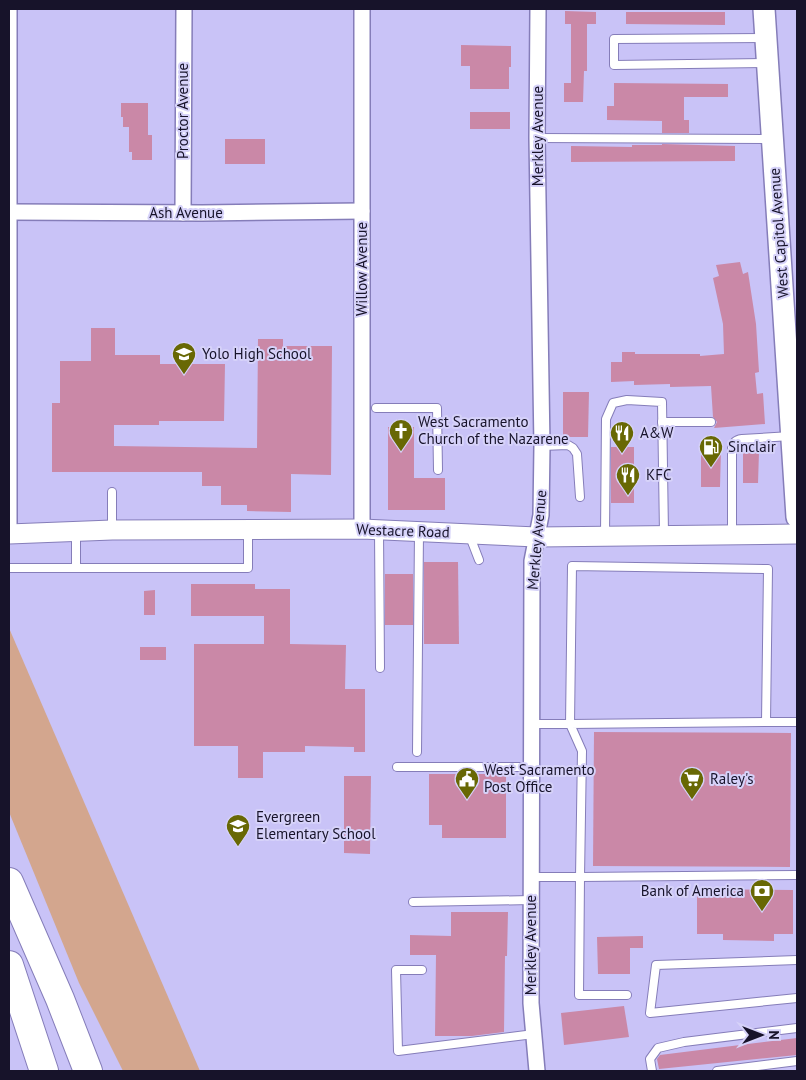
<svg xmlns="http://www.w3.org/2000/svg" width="806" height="1080" font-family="'PT Sans',sans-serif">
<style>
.green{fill:#d3a68e}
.building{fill:#ca88a7}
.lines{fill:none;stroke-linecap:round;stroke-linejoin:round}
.service-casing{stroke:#857db9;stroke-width:10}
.minor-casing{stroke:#857db9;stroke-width:18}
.tertiary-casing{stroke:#857db9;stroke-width:21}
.secondary-casing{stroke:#857db9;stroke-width:24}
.motorway-casing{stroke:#857db9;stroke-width:30}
.service{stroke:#fff;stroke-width:8}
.minor{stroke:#fff;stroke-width:15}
.tertiary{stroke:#fff;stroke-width:19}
.secondary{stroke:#fff;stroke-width:21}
.motorway{stroke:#fff;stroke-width:28}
.labels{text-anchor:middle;stroke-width:4;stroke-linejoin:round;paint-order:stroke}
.street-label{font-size:15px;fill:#17132a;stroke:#d6d2f9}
.poi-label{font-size:15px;fill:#17132a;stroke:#d6d2f9;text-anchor:start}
</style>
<rect width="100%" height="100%" fill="#c9c3f7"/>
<path class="green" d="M9,628L200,1071H123L79,983L9,812Z"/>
<g class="building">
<path d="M565,11L596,12V24H587V71H584L583,102H564V83H571V24H565Z"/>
<path d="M626,12H725V25L626,24Z"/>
<path d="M461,45L511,46V67H509V89H470V66H461Z"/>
<path d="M614,83L728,84V97H684V120H689V133H662V121L607,120V106H614Z"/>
<path d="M121,103H148V135H152V160H132V152H129V127H123V117H121Z"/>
<rect x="470" y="112" width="40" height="17"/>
<rect x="225" y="139" width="40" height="25"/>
<path d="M662,144L735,146V161L571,162V146L632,147V145H662Z"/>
<path d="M740,262L743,274L748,272L756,324L759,372L755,373L757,394L763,393L765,424L714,428L717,422L713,417L711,386L670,387V384L634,385V381L611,382V362H622V352H635V354H700V356L724,354L723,324L713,278L719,276L716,265Z"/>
<path d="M91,328H115V355H160V364H225L224,421H159V425H114V446L257,448L258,339H283V346H332L331,475L291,474V512L247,511V505H221V486H202V472H52V403H60V361H91Z"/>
<path d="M563,392H589L588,437H563Z"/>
<path d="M388,427H414V478H445V510H388Z"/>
<rect x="611" y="447" width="23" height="56"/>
<path d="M701,449H721L720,487H701Z"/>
<path d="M743,451H759L758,483H743Z"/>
<path d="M424,562H458L459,644H424Z"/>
<rect x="385" y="574" width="28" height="51"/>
<path d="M191,584H255V589H290V644L346,645L345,689H365V752H354V747L305,746V752H263V778H238V746H194V644H264V616H191Z"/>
<path d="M155,590V615H144V591Z"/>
<rect x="140" y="647" width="26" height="13"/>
<path d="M594,732L791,733L790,867L593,866Z"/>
<path d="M429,774H506V838H442V825H429Z"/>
<path d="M344,776H371L370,854L344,853Z"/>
<path d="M697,889L793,890V934H774V941L723,940V934H697Z"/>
<path d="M451,912H508L507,956H505L504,1032L472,1036H435L436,955H410V935L451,936Z"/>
<path d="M643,936V948H630V974H598L597,937Z"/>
<path d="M624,1006L629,1037L564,1045L561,1013Z"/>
<path d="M797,1038V1055L659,1069L657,1059L660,1055Z"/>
</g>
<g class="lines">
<g class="service-casing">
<g id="service">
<path d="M764,38L614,39V65L766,63"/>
<path d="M537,138L770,139"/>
<path d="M376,408H437L438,470"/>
<path d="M662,422H711"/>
<path d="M542,446L568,445L573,448L577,454L580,497"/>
<path d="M112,530V492"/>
<path d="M379,530L380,668"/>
<path d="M76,532V568"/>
<path d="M469,534L479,560"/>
<path d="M732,534V448C734,442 735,440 742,439L791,436"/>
<path d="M605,536L606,419L613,403L627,400L662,402L664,534"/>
<path d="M9,568H248V530"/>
<path d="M766,722L570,724L582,751L580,877L797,875"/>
<path d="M532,724H570L572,566L768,569L766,722H797"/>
<path d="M417,752L419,532"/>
<path d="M397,767H532"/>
<path d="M531,877H580L579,995H627"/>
<path d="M413,902L531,900"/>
<path d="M797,960L656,965L650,1013L797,998"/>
<path d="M422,970H396L398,1051L534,1034"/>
<path d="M652,1071L650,1059L658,1048L684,1042L797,1028"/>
<path d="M717,1071L797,1061"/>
</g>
</g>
<g class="minor-casing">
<g id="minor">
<path d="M9,9V534"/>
<path d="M10,212L202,213L362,211"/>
<path d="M183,213L184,9"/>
<path d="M362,529V9"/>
<path d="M537,1071L531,1003L532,561L541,515L542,446L537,138L538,9"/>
</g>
</g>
<g class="tertiary-casing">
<path id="tertiary" d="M9,534L112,530L362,529L537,537L797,534"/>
</g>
<g class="secondary-casing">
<path id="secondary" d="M764,9L797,517"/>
</g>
<g class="motorway-casing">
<g id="motorway">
<path d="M9,882L60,999L88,1071"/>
<path d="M9,965L44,1071"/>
</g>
</g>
<use href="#service" class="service"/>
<use href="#minor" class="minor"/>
<use href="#tertiary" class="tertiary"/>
<use href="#secondary" class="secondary"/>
<use href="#motorway" class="motorway"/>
</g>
<defs>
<g id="school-pin" transform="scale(1.25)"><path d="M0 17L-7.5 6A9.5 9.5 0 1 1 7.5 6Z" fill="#686804" stroke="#d6d2f9"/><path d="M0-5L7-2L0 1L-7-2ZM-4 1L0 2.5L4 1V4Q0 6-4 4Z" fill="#fff"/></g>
<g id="church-pin" transform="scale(1.25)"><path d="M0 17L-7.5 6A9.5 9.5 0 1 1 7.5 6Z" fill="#686804" stroke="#d6d2f9"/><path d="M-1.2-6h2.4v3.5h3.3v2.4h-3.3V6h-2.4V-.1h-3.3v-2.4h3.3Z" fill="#fff"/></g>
<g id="restaurant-pin" transform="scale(1.25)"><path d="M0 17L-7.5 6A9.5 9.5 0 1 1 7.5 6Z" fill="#686804" stroke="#d6d2f9"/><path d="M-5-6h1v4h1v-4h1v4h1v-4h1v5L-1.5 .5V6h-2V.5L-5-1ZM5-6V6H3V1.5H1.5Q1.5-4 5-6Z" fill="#fff"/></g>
<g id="fuel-pin" transform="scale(1.25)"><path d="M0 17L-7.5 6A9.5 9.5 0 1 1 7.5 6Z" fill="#686804" stroke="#d6d2f9"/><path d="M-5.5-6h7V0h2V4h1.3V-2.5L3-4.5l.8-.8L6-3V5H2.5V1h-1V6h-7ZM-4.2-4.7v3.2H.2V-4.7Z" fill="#fff"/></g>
<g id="civic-pin" transform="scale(1.25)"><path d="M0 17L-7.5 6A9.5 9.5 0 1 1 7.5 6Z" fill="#686804" stroke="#d6d2f9"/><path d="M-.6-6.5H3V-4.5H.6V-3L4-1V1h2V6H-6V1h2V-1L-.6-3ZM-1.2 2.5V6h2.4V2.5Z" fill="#fff"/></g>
<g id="supermarket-pin" transform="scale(1.25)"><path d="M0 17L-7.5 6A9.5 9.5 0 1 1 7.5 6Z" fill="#686804" stroke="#d6d2f9"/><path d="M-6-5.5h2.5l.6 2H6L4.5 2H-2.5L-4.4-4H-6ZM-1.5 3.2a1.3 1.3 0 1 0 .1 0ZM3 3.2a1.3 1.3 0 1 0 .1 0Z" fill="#fff"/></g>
<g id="bank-pin" transform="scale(1.25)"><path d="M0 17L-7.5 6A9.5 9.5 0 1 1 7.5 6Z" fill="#686804" stroke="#d6d2f9"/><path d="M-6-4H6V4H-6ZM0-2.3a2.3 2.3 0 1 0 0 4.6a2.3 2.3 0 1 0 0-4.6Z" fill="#fff"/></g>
</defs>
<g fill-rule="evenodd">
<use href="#school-pin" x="184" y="354"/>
<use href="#church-pin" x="401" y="431"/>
<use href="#restaurant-pin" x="622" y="433"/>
<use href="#fuel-pin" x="711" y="447"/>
<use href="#restaurant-pin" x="628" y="475"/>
<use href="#civic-pin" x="467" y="779"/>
<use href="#supermarket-pin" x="692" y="779"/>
<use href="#school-pin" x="238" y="826"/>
<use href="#bank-pin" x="762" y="891"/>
</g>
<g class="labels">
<g class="street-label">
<text transform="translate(183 111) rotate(-90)" y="5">Proctor Avenue</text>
<text transform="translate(538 136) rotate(-90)" y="5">Merkley Avenue</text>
<text x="186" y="218">Ash Avenue</text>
<text transform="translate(779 233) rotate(-94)" y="5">West Capitol Avenue</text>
<text transform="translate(362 269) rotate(-90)" y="5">Willow Avenue</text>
<text transform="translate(403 531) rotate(2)" y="5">Westacre Road</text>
<text transform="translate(537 540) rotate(-85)" y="5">Merkley Avenue</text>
<text transform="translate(531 945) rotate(-90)" y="5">Merkley Avenue</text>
</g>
<g class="poi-label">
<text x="202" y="359">Yolo High School</text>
<text x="418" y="427">West Sacramento<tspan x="418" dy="17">Church of the Nazarene</tspan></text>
<text x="640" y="438">A&amp;W</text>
<text x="728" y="452">Sinclair</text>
<text x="646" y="480">KFC</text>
<text x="484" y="775">West Sacramento<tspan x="484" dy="17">Post Office</tspan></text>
<text x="710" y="784">Raley's</text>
<text x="256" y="822">Evergreen<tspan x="256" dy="17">Elementary School</tspan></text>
<text x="744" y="896" text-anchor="end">Bank of America</text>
</g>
</g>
<rect width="806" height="1080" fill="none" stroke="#17132a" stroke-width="20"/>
<g transform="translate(761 1035) rotate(90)" stroke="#d6d2f9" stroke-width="4" paint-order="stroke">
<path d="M0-4L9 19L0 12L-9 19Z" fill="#17132a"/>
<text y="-8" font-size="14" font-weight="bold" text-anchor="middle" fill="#17132a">N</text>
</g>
</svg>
